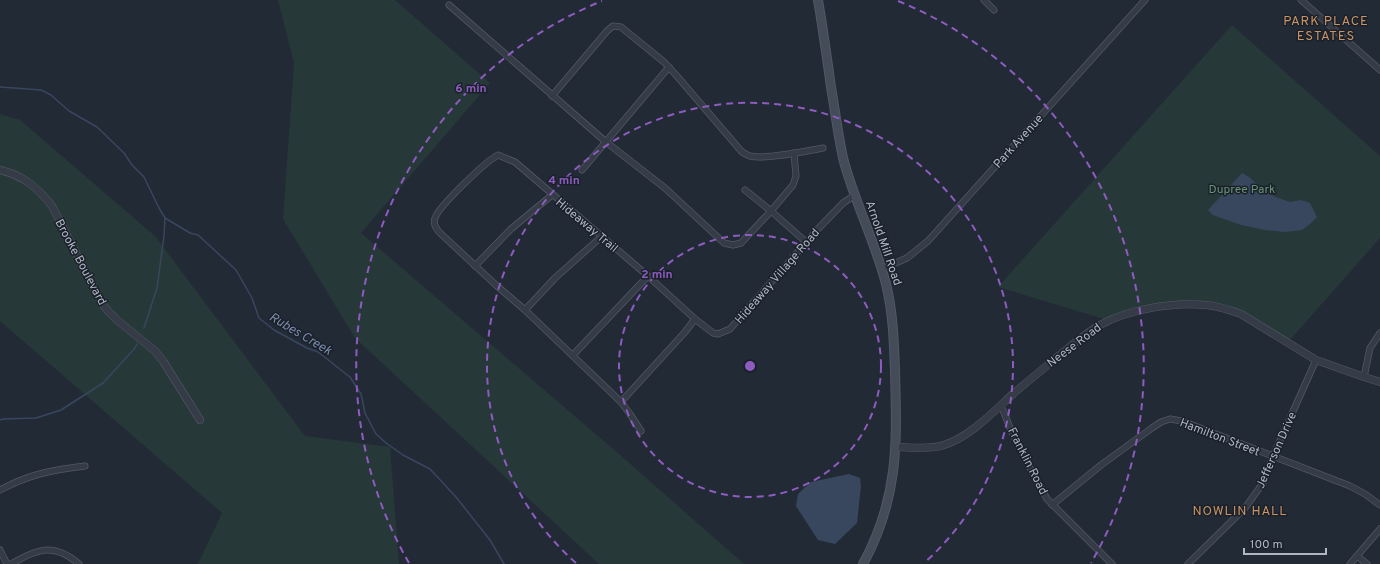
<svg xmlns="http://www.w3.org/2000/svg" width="1380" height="564" font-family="Overpass,sans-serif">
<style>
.green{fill:#273839}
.water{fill:#39475e}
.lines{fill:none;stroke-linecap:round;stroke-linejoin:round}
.stream{stroke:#39475e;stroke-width:1.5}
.minor-casing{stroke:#535964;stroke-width:7}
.tertiary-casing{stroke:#535964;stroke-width:8}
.secondary-casing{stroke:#535964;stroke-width:10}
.minor{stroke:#353c47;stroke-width:5.5}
.tertiary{stroke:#353c47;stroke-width:7}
.secondary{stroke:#444b59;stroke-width:8}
.ring{fill:none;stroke:#8e5cc0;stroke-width:2;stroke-dasharray:7 5}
.labels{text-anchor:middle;stroke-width:3;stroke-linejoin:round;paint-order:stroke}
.street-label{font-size:12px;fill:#b0b6c3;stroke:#1b212b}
.park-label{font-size:12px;fill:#699274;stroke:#1b212b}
.neighbourhood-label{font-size:13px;letter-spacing:1px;fill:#ca9564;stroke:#1b212b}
.water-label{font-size:13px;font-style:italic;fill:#7a8caa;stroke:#1b212b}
.centre{fill:#8e5cc0;stroke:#1b212b;stroke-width:2}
.ring-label{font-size:12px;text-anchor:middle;font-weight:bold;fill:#8e5cc0;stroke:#1b212b;stroke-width:3;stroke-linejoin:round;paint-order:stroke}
</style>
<rect width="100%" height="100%" fill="#222a36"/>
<g class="green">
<path d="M278,0H395L490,83L361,233L619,454L744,564H599L355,338L283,219L294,63Z"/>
<path d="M1232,25L1380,156V238L1289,341L1243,313L1228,306L1212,302L1183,301L1134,309L1104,319L998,287Z"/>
<path d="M0,114L20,120L155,236L305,436L390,447L399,564H198L222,513L0,321Z"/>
</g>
<g class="water">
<path d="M1242,173L1249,177L1258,185L1273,196L1290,202L1301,200L1310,203L1317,217L1310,224L1302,230L1285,232L1265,230L1241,225L1213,215L1208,210Z"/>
<path d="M849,474L860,478L861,486L857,523L835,544L818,540L796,506L798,494L811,482Z"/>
</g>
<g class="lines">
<g class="stream">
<path d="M0,87L41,90L51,95L69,111L97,127L124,153L132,165L144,177L159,208L165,218L190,233L198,235L236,270L252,298L259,318L274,330L307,348L318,352L350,377L361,394L365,413L376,434L386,443L403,455L430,469L456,497L490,540L504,564"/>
<path d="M144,328L157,288L164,236L165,218"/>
<path d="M0,420L3,419L36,418L61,410L103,383L135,348L137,344"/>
</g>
<g class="minor-casing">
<g id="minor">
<path d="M984,0L994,10"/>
<path d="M1301,0L1380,70"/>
<path d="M449,5L606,142L665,188L724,243L733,245L741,243L771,211L793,185L796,176L794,153"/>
<path d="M552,96L607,31L613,26L621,27L664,62L676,75L742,152C744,153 747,155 750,156C765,160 806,151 823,148"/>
<path d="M582,170L669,67"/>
<path d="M745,190L771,211L806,242"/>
<path d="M475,266L511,229L552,195"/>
<path d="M882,269L907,258L928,241L1145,0"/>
<path d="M525,310L555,278L601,237"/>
<path d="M573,355L648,276"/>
<path d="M1364,377L1370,348L1380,333"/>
<path d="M621,402L685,332L695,319"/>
<path d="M1000,406L1003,410L1012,433L1030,468L1047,499L1112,564"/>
<path d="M641,431L630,414L621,402L525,310L497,286L439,232C436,228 433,224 435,218C439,206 485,162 498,155L515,162L648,276L695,319L713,333L718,334L730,329L817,230L843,203L855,195"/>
<path d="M0,490C30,474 52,470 85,466"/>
<path d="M1052,505L1101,465L1152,428L1161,422L1170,419L1182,421L1350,486L1365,494L1380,505"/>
<path d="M0,550L7,564"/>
<path d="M1357,556L1367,564"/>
<path d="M11,564C37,549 54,542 79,564"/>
<path d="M1188,564L1245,508L1263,483L1273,456L1316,360"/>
<path d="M1350,564L1380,529"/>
</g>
</g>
<g class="tertiary-casing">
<g id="tertiary">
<path d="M0,170C24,176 37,187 52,206L101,302L108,311L117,320L155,351L163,361L200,420"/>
<path d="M896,447C909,447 931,450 944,445C970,437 994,411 1014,393C1028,381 1042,370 1056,358C1070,347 1084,334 1100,325C1129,309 1173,302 1206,305C1218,306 1230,310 1241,314L1316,360L1364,377L1380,382"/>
</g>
</g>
<g class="secondary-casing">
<path id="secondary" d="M818,0C823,29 827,58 831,87C835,110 838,135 843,158C854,201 875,241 886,284C893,312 894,342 895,371C897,443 899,498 863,564"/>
</g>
<use href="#minor" class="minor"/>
<use href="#tertiary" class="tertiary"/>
<use href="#secondary" class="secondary"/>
</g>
<g class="ring">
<circle cx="750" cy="366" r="131"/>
<path d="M576 563A263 263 0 1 1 924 563"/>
<path d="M409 563A394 394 0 0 1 602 1M898 1A394 394 0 0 1 1091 563"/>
</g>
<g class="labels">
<g class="street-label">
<text transform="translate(1018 141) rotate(-48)" y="4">Park Avenue</text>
<text transform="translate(587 225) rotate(40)" y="4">Hideaway Trail</text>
<text transform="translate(884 243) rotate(71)" y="4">Arnold Mill Road</text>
<text transform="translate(81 262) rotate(62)" y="4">Brooke Boulevard</text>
<text transform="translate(777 276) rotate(-49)" y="4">Hideaway Village Road</text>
<text transform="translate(1074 345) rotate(-37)" y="4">Neese Road</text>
<text transform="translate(1220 437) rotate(21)" y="4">Hamilton Street</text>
<text transform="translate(1276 450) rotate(-66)" y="4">Jefferson Drive</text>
<text transform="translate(1028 461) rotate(63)" y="4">Franklin Road</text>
</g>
<g class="park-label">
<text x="1242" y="193">Dupree Park</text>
</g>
<g class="neighbourhood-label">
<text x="1326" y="25">PARK PLACE<tspan x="1326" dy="15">ESTATES</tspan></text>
<text x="1240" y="515">NOWLIN HALL</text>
</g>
<g class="water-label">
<text transform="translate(301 333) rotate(31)" y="5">Rubes Creek</text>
</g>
</g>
<circle cx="750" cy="366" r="6" class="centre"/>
<g class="ring-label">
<text x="471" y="92">6 min</text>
<text x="564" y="184">4 min</text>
<text x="657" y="278">2 min</text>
</g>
<path d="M1244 548v6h82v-6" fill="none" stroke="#b0b6c3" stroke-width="2"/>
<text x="1250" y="548" font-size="12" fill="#b0b6c3" stroke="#1b212b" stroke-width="3" paint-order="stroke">100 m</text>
</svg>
